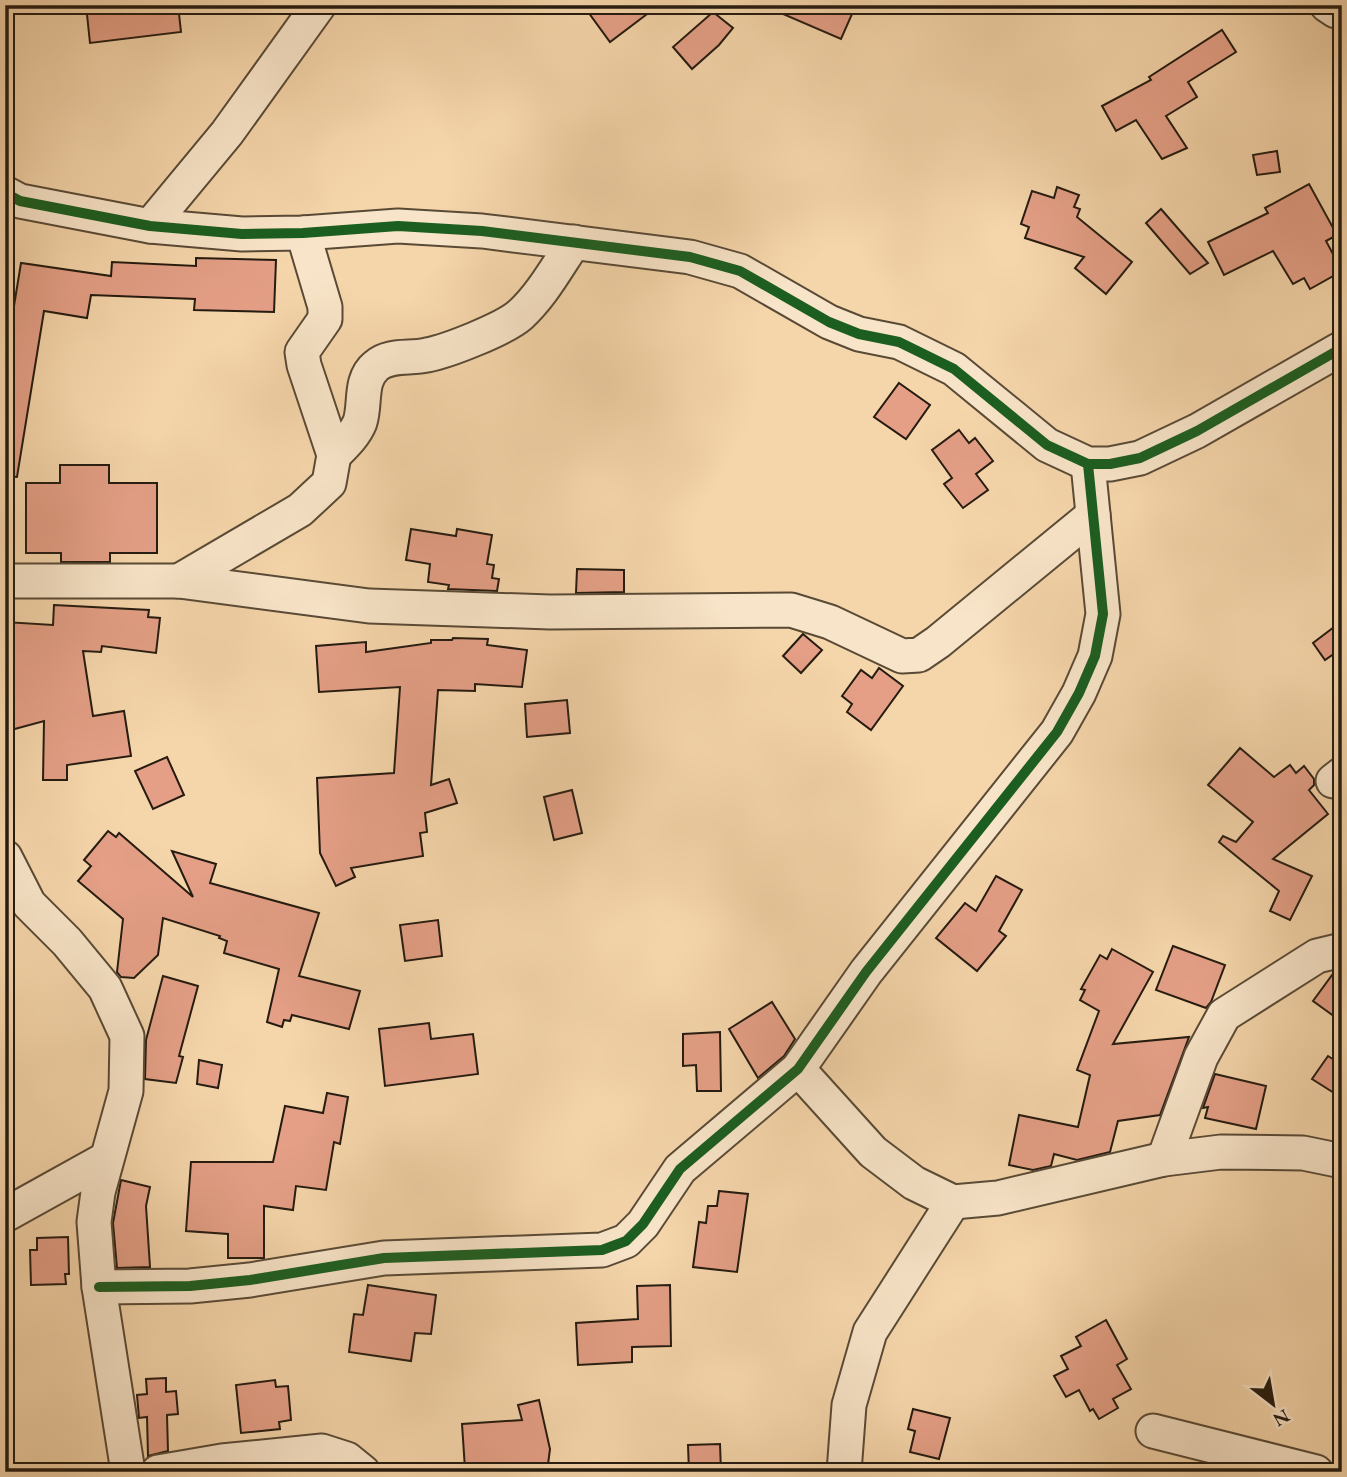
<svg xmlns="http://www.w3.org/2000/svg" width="1347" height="1477" font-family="'EB Garamond',serif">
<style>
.building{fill:#e49f86;stroke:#251b10;stroke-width:2}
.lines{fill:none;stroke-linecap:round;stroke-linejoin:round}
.minor-casing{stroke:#594a36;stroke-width:37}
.minor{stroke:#f8e4c8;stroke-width:33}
.cycleway-casing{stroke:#f8e4c8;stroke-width:15}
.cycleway{stroke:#1b5e20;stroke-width:10}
</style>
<rect width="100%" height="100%" fill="#f5d5aa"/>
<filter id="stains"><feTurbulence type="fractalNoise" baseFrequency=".00286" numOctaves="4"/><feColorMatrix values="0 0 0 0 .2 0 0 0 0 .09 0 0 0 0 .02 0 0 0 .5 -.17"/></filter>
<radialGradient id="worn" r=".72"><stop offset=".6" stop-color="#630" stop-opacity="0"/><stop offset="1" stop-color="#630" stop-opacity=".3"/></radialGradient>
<g class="building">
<path d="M86,5H178L181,32L90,43Z"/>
<path d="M583,5H659L610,42Z"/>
<path d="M762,5H856L841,39Z"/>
<path d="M713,12L733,28L719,45L692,69L673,47Z"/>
<path d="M1222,30L1236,52L1188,82L1197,97L1166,116L1187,148L1162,159L1136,120L1116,131L1102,106L1151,80L1149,77Z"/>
<path d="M1277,151L1280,172L1257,175L1253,155Z"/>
<path d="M1309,184L1337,235L1326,241L1342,271L1310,289L1304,278L1293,284L1273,251L1224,275L1208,242L1268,213L1265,208Z"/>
<path d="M1057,187L1079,195L1074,207L1080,209L1077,217L1132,262L1106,294L1075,268L1084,257L1025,238L1029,227L1021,224L1032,191L1054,198Z"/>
<path d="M1161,209L1181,232L1208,263L1190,274L1146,223Z"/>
<path d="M196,258L276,260L274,312L194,310L195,299L91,295L87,318L44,311L17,477L5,476V361L21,263L111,276L112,262L196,266Z"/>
<path d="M899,383L930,405L906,439L874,417Z"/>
<path d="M959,430L969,443L975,438L993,461L976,474L988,490L963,508L944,484L952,478L932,450Z"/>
<path d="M60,465H109V483H157V553H110V562H61V553H26V483H60Z"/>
<path d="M411,529L456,536L457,529L492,535L487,564L494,565L492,578L499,579L497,591L448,589L449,585L428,582L430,564L406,560Z"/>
<path d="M577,569L624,570V592L576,593Z"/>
<path d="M54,605L149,610L148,617L160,618L156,653L102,646L101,652L83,651L93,716L124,711L131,756L67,765V780H43L44,721L11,730L5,710V622L53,625Z"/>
<path d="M1342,621V648L1325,660L1313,643Z"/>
<path d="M803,634L822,650L801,673L783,656Z"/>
<path d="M453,638L488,639L487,645L527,650L522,687L475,684V691L438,690L431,785L449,779L457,803L425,813L427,832L420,833L423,856L351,868L355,877L336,886L320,853L317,778L394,773L400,687L319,692L316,646L366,642V652L431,643V640H452Z"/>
<path d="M879,668L903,686L871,730L847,712L852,704L842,696L861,670L872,678Z"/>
<path d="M567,700L570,733L527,737L525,704Z"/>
<path d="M1240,748L1274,777L1290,765L1296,773L1304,766L1314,779V785L1309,790L1328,814L1273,859L1312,876L1290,920L1270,911L1279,891L1219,842L1223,836L1236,842L1253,822L1208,785Z"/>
<path d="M167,757L184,795L153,809L135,771Z"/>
<path d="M572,790L582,833L554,840L544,797Z"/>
<path d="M108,831L116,837L119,833L193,897L172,851L216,864L210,883L319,913L299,976L360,991L349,1029L292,1015L290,1021L284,1020L282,1027L267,1022L279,969L224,953L227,941L219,938L220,936L163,918L158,955L134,978L121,977L117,972L123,919L78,881L91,866L84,860Z"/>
<path d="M996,876L1022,890L999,931L1006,936L977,971L936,938L965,903L976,911Z"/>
<path d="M438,920L442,956L405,961L400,925Z"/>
<path d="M1173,946L1225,965L1211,1002L1206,1008L1156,990Z"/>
<path d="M1112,949L1153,972L1113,1044L1189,1037L1160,1115L1118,1121L1110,1152L1077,1160L1054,1154L1051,1166L1033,1170L1009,1165L1019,1115L1078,1127L1090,1075L1077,1070L1099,1011L1080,1000L1085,990L1081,989L1100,955L1107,959Z"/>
<path d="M1342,970V1022L1313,1001L1335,971Z"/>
<path d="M163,976L198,986L179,1056L183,1057L176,1083L145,1079L146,1040Z"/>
<path d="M772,1002L795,1039L784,1056L758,1078L729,1029Z"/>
<path d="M429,1023L431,1039L473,1034L478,1074L385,1086L379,1029Z"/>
<path d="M720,1032L721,1091H697L696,1065L683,1066V1034Z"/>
<path d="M1328,1056L1342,1065V1098L1312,1079Z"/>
<path d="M199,1060L222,1065L218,1088L197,1084Z"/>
<path d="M1215,1074L1266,1086L1256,1129L1205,1118L1208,1107L1203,1108Z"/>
<path d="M327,1093L348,1097L340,1144L334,1142L326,1190L296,1186L293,1210L264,1206V1258H228V1234L186,1231L191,1162H273L285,1106L323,1113Z"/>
<path d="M121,1180L150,1187L146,1206L150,1267L117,1268L113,1223Z"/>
<path d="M719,1191L748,1194L737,1272L693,1267L699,1222L706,1223L708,1206H717Z"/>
<path d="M68,1237L69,1274H65L66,1284L31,1285L30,1250H37V1238Z"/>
<path d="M368,1285L436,1295L431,1334L415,1333L411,1361L349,1352L354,1314L363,1315Z"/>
<path d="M670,1285L671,1346L632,1347V1362L578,1365L576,1323L638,1319L637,1286Z"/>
<path d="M1106,1320L1127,1359L1117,1365L1131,1389L1113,1399L1118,1408L1099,1419L1093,1409L1090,1411L1079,1390L1066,1397L1054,1376L1068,1369L1061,1356L1081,1346L1076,1337Z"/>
<path d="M166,1378V1392L176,1391L178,1414L167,1415L168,1451L148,1456L147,1417L139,1418L137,1395L147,1394L146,1379Z"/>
<path d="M275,1380L276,1387L288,1386L291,1420L279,1422L280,1429L241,1433L236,1385Z"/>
<path d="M539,1400L550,1449L547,1472H477V1468L465,1469L462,1424L522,1420L518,1405Z"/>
<path d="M913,1409L950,1418L939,1459L910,1452L915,1431L908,1429Z"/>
<path d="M720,1444L721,1472H689L688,1445Z"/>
</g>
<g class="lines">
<g class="minor-casing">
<g id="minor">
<path d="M1327,5L1336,11L1342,12"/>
<path d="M5,193L20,201L150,226L242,234L303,233L398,226L482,231L690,257L740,271L829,322L859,334L899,342L954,369L1047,445L1088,464H1110L1140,458L1197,431L1342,348"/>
<path d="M150,226L227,133L319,5"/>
<path d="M334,455C343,446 355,435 360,422C366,404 359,380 376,366C389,354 410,359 427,355C448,351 504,329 520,315C542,295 557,267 574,242"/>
<path d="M5,581H179L369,606L550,612L791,610L830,622L902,656L919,655L938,642L1093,515"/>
<path d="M179,581L300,510L329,483L334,455L304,365L302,352L325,319V307L303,233"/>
<path d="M1333,781L1342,774"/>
<path d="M5,857L29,904L67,942L105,988L127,1036L126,1091L98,1192L94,1222L99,1287L128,1472"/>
<path d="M798,1069L873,1152L914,1183L953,1202L998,1198L1164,1159L1221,1152L1303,1153L1342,1161"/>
<path d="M1164,1159L1201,1057L1224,1015L1317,956L1342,950"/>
<path d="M5,1215L106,1159"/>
<path d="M99,1287L190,1286L250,1280L384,1258L602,1250L626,1241L643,1224L680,1169L798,1069L866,972L1057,732L1079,693L1095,656L1103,614L1088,464"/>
<path d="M1153,1431L1316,1472"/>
<path d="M158,1472L222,1461L322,1451L347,1459L363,1472"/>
<path d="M844,1472L849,1405L870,1332L953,1202"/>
</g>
</g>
<use href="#minor" class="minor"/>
<g class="cycleway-casing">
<g id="cycleway">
<path d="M5,193L20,201L150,226L242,234L303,233L398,226L482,231L690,257L740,271L829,322L859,334L899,342L954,369L1047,445L1088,464H1110L1140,458L1197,431L1342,348"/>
<path d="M99,1287L190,1286L250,1280L384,1258L602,1250L626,1241L643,1224L680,1169L798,1069L866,972L1057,732L1079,693L1095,656L1103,614L1088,464"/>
</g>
</g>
<use href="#cycleway" class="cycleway"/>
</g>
<rect width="1347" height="1477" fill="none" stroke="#f5d5aa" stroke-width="28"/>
<rect x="7" y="7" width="1333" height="1463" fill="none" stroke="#251b10" stroke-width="3.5"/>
<rect x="14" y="14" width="1319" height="1449" fill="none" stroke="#251b10" stroke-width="2"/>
<g transform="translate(1273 1404) rotate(149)" stroke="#f8e4c8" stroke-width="5" paint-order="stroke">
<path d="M0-5L12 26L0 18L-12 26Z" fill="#251b10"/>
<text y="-10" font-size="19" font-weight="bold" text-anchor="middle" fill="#251b10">N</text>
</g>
<rect width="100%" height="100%" filter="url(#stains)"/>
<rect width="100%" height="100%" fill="url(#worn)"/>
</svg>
